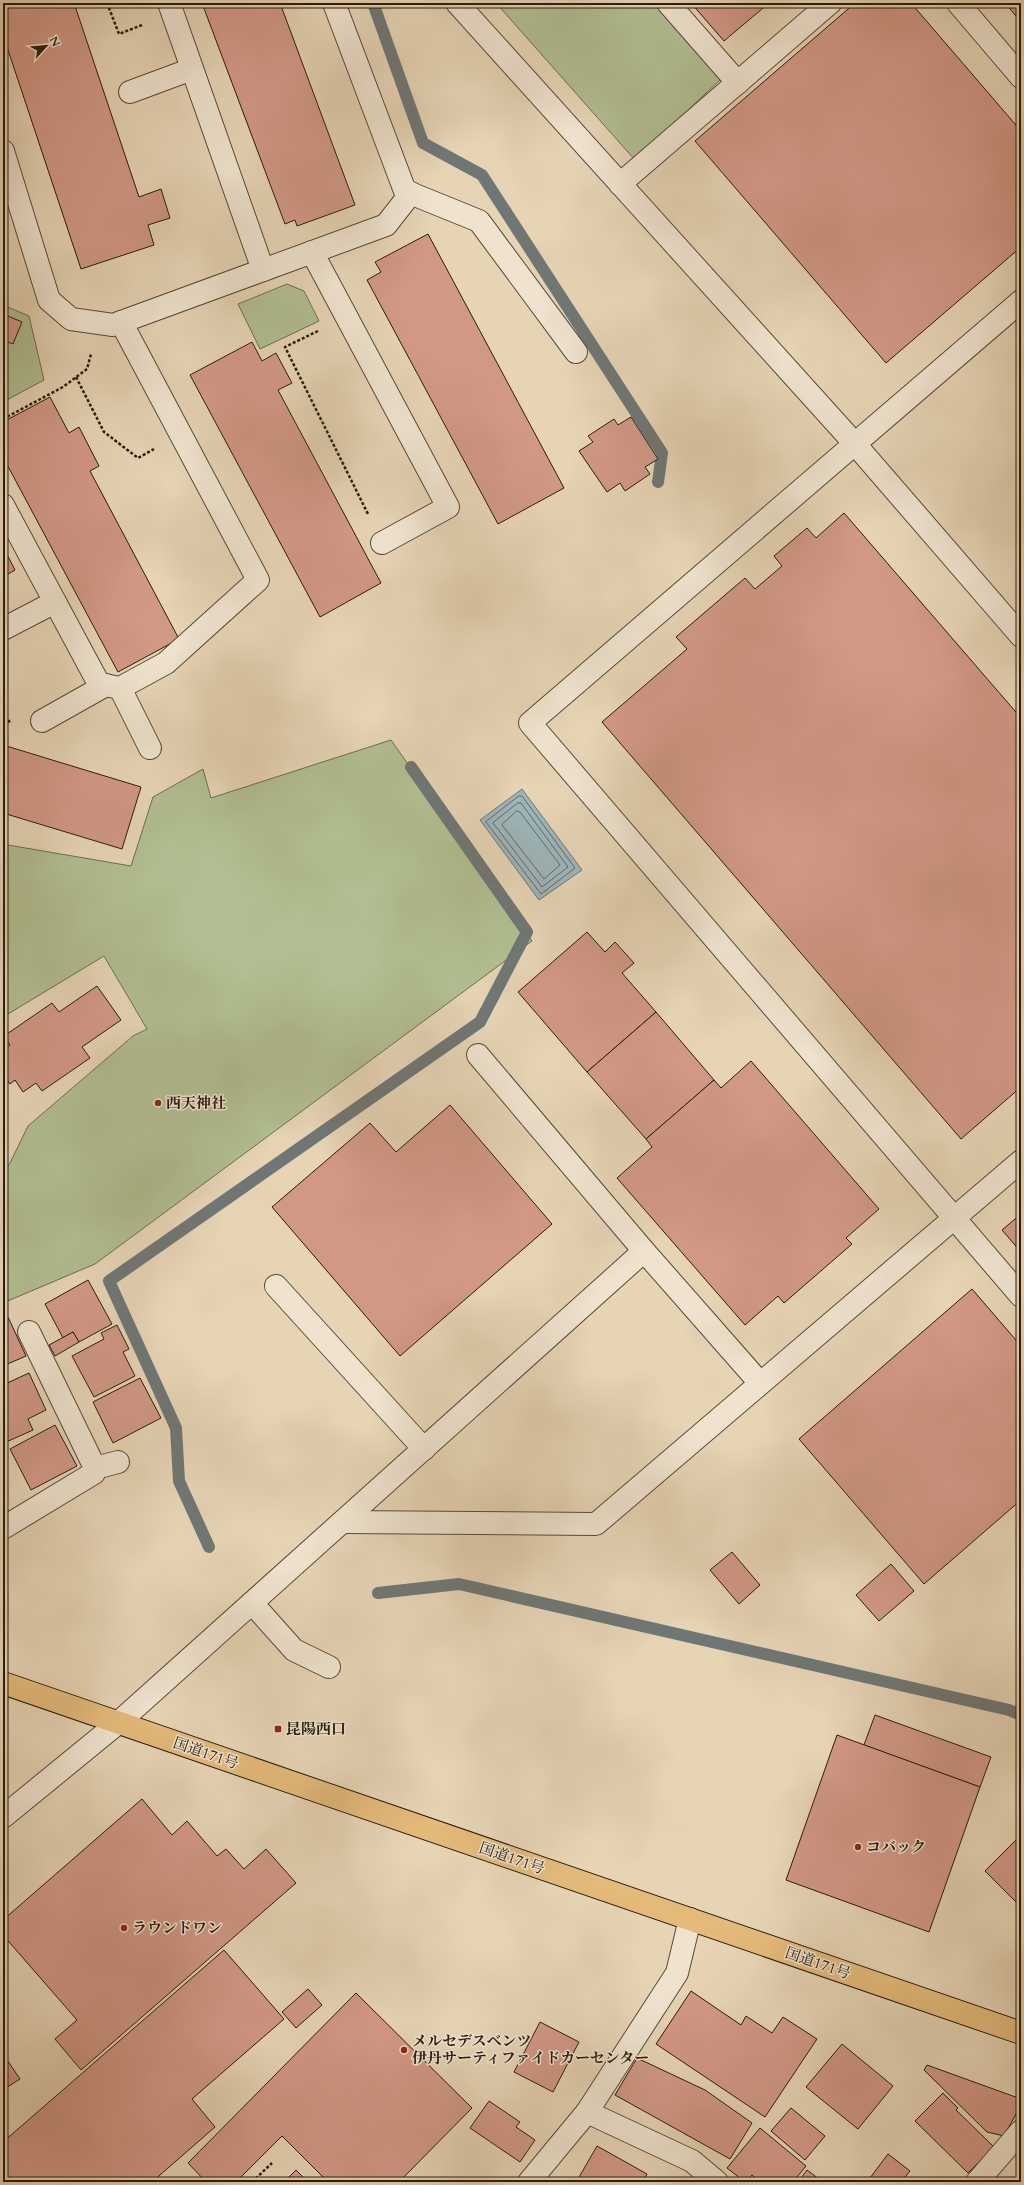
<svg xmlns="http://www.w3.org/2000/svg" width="1024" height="2185" font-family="Cardo,'Noto Serif JP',serif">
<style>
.green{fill:#b1be91;stroke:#6d6c50}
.water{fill:#9db5ba;stroke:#6f7776}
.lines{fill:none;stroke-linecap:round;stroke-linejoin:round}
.shore{stroke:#636864;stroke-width:1}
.stream{stroke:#6f7776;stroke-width:12}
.building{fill:#d19886;stroke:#291b0f}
.minor-casing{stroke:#584938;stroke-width:24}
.highway-casing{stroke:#291b0f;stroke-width:24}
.path{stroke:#291b0f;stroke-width:2.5;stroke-dasharray:3 2;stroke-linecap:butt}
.minor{stroke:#efe3cf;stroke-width:22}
.highway{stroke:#e3ba7a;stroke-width:22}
.poi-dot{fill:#8f2418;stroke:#efe3cf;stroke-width:1.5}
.labels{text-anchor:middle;stroke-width:3;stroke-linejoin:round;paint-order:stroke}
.poi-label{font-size:15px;font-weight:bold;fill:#291b0f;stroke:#efe3cf;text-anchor:start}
.street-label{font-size:15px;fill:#291b0f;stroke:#efe3cf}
</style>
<rect width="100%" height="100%" fill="#e6d4b5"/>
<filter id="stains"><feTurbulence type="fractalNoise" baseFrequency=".005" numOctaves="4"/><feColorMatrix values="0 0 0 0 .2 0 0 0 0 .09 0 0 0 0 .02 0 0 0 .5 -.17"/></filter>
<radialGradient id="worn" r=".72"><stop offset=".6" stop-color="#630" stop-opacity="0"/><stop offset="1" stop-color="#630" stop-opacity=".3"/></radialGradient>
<g class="green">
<path d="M496,3H657L722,78L635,160Z"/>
<path d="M287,284L304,291L319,321L260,349L238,304Z"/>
<path d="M3,305L29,316L44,380L3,402Z"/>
<path d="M391,740L532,941L95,1264L3,1303V1171L10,1163L28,1126L133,1036L147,1029L104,956L3,1017V848L8,845L131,866L153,797L203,769L211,798Z"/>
</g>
<path class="water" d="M522,789L582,870L539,900L480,820Z"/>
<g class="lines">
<g class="shore">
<path d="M519,796H522L575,868L541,894L486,822Z"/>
<path d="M518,803H521L568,867L542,887L493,823Z"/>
<path d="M517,811L520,812L560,865L544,879L502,825Z"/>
</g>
<g class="stream">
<path d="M373,3L423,143L482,175L662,453L658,482"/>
<path d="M209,1547L179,1481L176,1428L109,1281L480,1022L527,932L411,767"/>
<path d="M378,1593L459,1584L1009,1710L1021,1715"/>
</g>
</g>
<g class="building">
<path d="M3,3H74L139,197L161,189L170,218L148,225L154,245L81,269L3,35Z"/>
<path d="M202,3H280L355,205L297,226L295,220L285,224Z"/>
<path d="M691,3H769L724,41Z"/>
<path d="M855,3H911L1021,131V247L886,363L695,141Z"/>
<path d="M1005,3H1021V22Z"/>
<path d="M428,234L564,488L498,524L367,280L381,272L375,262Z"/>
<path d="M3,314L22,322L13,344L3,340Z"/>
<path d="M252,342L262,361L276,353L292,383L278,390L381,583L320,617L190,375Z"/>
<path d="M50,397L69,433L79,427L99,466L90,471L179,639L118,672L3,457V422Z"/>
<path d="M631,417L658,459L645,467L650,474L625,491L620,483L607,492L579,451L593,442L588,436L614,419L618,425Z"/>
<path d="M844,513L1021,718V1087L961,1139L602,722L687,649L676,637L745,578L755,589L782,566L774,556L807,528L816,538Z"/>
<path d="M3,547L15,570L3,577Z"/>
<path d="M3,745L141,787L122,849L3,813Z"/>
<path d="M587,932L605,952L615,942L634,963L622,973L656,1012L587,1072L518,992Z"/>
<path d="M97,986L121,1020L82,1047L90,1058L42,1091L36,1083L23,1092L15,1080L10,1084L3,1074V1068L6,1066L3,1061V1050L10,1045L4,1036L52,1003L59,1012Z"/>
<path d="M656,1012L714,1080L646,1139L587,1072Z"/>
<path d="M751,1061L879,1209L846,1238L852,1244L784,1303L778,1296L745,1325L617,1178L652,1147L646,1139L714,1080L721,1088Z"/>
<path d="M450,1105L552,1224L400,1356L272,1207L370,1123L396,1152Z"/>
<path d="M1021,1214V1252L1002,1230Z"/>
<path d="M88,1280L112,1324L79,1342L73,1332L63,1338L45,1304Z"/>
<path d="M972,1289L1021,1346V1500L924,1584L799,1439Z"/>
<path d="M8,1317L26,1356L3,1366V1319Z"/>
<path d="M117,1325L129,1349L123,1352L135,1376L94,1397L72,1356L104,1339L101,1333Z"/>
<path d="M73,1332L79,1342L55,1356L49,1345Z"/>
<path d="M29,1373L46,1410L28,1419L33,1430L4,1443L3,1385Z"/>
<path d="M140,1378L161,1418L113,1443L93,1402Z"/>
<path d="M55,1425L77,1466L31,1490L10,1449Z"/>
<path d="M732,1552L760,1585L739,1604L710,1570Z"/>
<path d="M891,1564L914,1591L879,1621L856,1595Z"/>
<path d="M875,1715L991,1757L980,1787L864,1745Z"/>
<path d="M837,1735L980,1787L929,1932L786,1880Z"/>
<path d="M142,1799L172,1835L187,1821L217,1856L226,1849L244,1869L266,1849L296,1883L81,2070L55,2039L77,2020L3,1935V1920Z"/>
<path d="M1019,1837L1021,1838V1907L985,1871Z"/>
<path d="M224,1950L284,2019L192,2099L215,2127L152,2182H3V2142Z"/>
<path d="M308,1989L322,2005L296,2028L282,2012Z"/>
<path d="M691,1991L741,2025L746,2016L772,2033L783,2017L817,2039L765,2117L656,2044Z"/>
<path d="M356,1993L472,2108L399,2182H328L282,2136L236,2182H206L188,2163Z"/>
<path d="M540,2022L579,2042L553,2092L514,2072Z"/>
<path d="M842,2044L893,2086L858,2129L806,2087Z"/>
<path d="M3,2054L20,2079L3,2090Z"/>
<path d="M637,2058L705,2090L752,2123L730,2159L615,2095Z"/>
<path d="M927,2065L1021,2099V2116L1016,2114L1004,2136L987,2132L924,2070Z"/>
<path d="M943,2093L958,2108L956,2110L994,2147L968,2173L915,2121Z"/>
<path d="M489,2101L520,2122L516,2127L535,2140L520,2162L470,2128Z"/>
<path d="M791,2108L825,2136L805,2160L771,2131Z"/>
<path d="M760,2128L806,2166L793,2182H760L752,2175L745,2182L727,2168Z"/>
<path d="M597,2146L647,2174L643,2182H582L578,2179Z"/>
<path d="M888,2154L910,2171L901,2182H867Z"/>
<path d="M296,2170L308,2182H284Z"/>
<path d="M807,2170L823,2182H798Z"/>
</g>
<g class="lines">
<g class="minor-casing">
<g id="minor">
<path d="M169,3L263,270"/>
<path d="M334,3L405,191L479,221L576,352"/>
<path d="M457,3L855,444L1021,636"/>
<path d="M668,3L738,83"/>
<path d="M958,3L1021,77"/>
<path d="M130,92L192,69"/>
<path d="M3,151L49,300L71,319L113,325L386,225L411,193"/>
<path d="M620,184L830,3"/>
<path d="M312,252L448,507L382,543"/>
<path d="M1021,301L530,723L1021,1296"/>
<path d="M3,505L99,684L120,688L166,663L258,580L121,322"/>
<path d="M3,629L55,602"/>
<path d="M120,688L150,748"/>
<path d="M42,721L106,685"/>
<path d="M478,1055L644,1251L760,1383"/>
<path d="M276,1286L424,1449"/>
<path d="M95,1468L118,1462"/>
<path d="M343,1522L596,1524L1021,1161"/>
<path d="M3,1528L94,1473L95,1468L29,1332"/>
<path d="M252,1603L294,1650L329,1667"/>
<path d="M3,1817L118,1723L644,1251"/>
<path d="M690,1919L677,1973L587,2112L692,2161L717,2182"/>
<path d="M529,2182L587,2112"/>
<path d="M977,2182L1021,2131"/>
</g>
</g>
<g class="highway-casing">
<path id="highway" d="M3,1683L1021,2033"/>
</g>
<g class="path">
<path d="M107,3L119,34L142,25"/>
<path d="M318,331L285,347L368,514"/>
<path d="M76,377L104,432L138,458L154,449"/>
<path d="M3,419L63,387L87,369L91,354"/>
<path d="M3,724L12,720"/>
<path d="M252,2182L272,2163"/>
</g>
<use href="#minor" class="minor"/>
<use href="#highway" class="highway"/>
</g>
<g class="poi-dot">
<circle cx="158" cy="1103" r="4"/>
<rect x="274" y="1725" width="8" height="8" rx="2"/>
<circle cx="858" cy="1847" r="4"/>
<circle cx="124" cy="1928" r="4"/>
<circle cx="404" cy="2050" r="4"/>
</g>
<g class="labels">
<g class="poi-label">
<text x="166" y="1108">西天神社</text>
<text x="286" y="1734">昆陽西口</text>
<text x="866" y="1852">コバック</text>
<text x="132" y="1933">ラウンドワン</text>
<text x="412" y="2046">メルセデスベンツ<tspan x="412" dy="17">伊丹サーティファイドカーセンター</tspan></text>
</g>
<g class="street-label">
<text transform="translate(206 1753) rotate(19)" y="5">国道171号</text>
<text transform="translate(512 1858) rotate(19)" y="5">国道171号</text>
<text transform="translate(818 1963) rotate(19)" y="5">国道171号</text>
</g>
</g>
<rect width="1024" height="2185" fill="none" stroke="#e6d4b5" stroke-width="16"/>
<rect x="4" y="4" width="1016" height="2177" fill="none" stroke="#291b0f" stroke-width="2"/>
<rect x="8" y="8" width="1008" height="2169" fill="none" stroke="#291b0f"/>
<g transform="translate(46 46) rotate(63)" stroke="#efe3cf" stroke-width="3" paint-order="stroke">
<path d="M0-3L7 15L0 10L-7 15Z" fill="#291b0f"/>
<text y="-6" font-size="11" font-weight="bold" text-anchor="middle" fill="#291b0f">N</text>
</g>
<rect width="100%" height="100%" filter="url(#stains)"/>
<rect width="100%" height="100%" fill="url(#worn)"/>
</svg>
